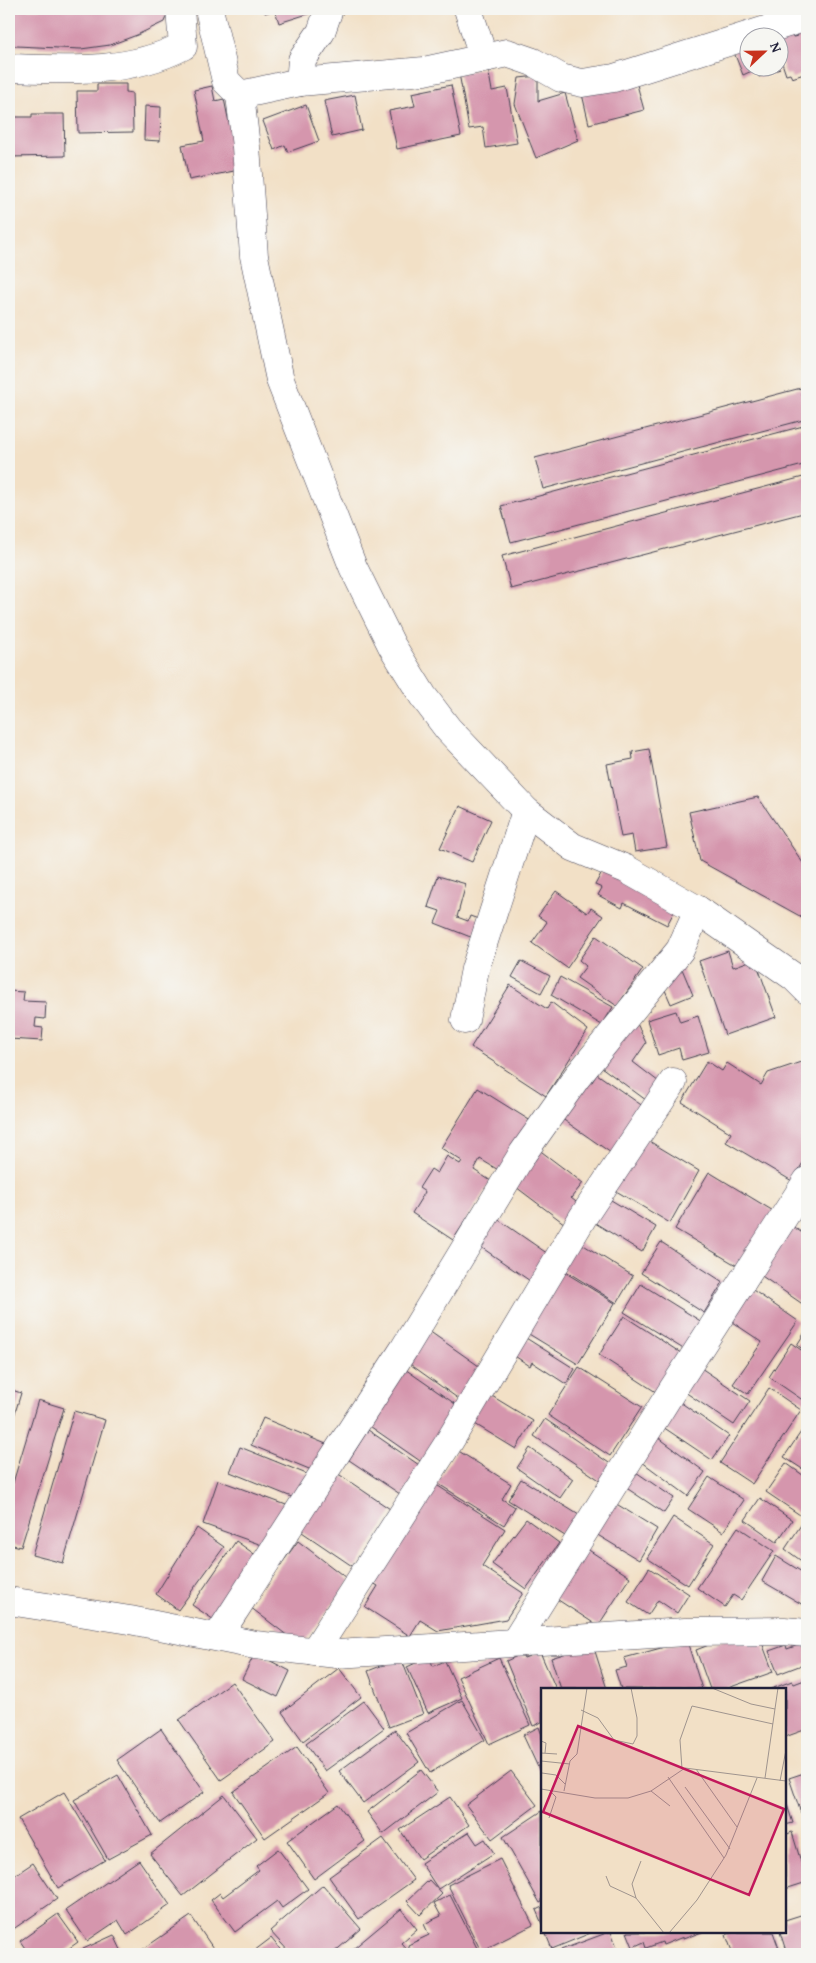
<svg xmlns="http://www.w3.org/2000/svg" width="816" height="1963" font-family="'Gentium Book Plus',serif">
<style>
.building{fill:#d596ad}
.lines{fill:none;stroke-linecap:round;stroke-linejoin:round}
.minor-casing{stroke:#413e50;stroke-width:29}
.minor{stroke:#fff;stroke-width:28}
.inset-road{fill:none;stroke:#9f948e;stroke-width:1}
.view{fill:#c2185b;fill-opacity:0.15;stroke:#c2185b;stroke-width:2.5}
.inset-edge{fill:none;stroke:#22223b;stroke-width:2.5}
</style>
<rect width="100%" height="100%" fill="#f6f6f2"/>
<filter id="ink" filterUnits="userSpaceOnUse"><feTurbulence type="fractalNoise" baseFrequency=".02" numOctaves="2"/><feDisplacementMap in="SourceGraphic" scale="10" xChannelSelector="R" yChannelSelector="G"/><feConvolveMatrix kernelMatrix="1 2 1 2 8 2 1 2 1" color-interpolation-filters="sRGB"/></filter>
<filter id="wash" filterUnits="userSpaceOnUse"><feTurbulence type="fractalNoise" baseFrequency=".0096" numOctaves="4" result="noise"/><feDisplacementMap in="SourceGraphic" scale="20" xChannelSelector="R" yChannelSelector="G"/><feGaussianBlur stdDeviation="1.12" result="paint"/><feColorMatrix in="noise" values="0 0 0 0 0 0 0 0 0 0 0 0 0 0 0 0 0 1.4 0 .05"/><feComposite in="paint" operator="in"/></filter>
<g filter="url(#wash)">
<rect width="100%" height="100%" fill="#f2e0c6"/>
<g id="blocks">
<g class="building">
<path d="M21,9H169L164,22L137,35L110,45L81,49L16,46L9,42V18L13,17L12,13Z"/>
<path d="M264,9H313L314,12L279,23L275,10L265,13Z"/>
<path d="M801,30L802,33L807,32V73L792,78L790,74L786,75L778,51V38L792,33L793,37L798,36L796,31Z"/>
<path d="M748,44V68L780,69L759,77L756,69L743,75L733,50Z"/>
<path d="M488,68L492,91L507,88L517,143L486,148L483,127L469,129L459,73Z"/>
<path d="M538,76V101L565,93L578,140L536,158L515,104L519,78Z"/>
<path d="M636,81L644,110L589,124L582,94Z"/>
<path d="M97,84H126V92L132,93L133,132L78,133L77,91H97Z"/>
<path d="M451,85L461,136L397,149L389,111L415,106L412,93Z"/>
<path d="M212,86L215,101L224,99L239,170L189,180L182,145L204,141L194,90Z"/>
<path d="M355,95L362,130L332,137L324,101Z"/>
<path d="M306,105L319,141L288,152L285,145L274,150L263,121Z"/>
<path d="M145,106L161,107L160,141L144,140Z"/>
<path d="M32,114H64L65,156L9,157V117H32Z"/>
<path d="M801,388L807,419L543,489L535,458Z"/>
<path d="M807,425V464L511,542L501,506Z"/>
<path d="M807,476V512L511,589L502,556Z"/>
<path d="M649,749L667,847L635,852L632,835L621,837L607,764L633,759L632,752Z"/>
<path d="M758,797L805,866L807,877V920L700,861L689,812Z"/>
<path d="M460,806L491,820L472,862L440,848Z"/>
<path d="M604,868L676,908L667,925L624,903L622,908L598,895L602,888L595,885Z"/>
<path d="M438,876L466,884L457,917L468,921L470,916L481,920L473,938L435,923L440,911L428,907Z"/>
<path d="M556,891L587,913L591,908L603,916L567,968L532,943L547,922L538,916Z"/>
<path d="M596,936L643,969L617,1006L577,978L586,966L579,960Z"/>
<path d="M728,951L733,967L755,959L776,1017L725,1035L699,961Z"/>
<path d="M521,961L550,976L541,993L512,977Z"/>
<path d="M680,964L693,995L671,1004L662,983Z"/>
<path d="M560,977L613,1007L602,1025L551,995Z"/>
<path d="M510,985L547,1009L551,1002L588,1030L546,1096L471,1047Z"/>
<path d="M9,991L24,992L23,1001L46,1002L45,1019L36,1018L35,1027L43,1028L42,1041L9,1039Z"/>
<path d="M676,1011L680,1022L698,1016L709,1052L682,1060L679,1048L658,1055L647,1020Z"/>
<path d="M634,1017L646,1043L633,1062L663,1085L650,1103L597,1064Z"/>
<path d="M807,1060V1156L792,1181L726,1142L731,1133L682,1102L707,1061L722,1071L727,1063L761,1085L768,1073Z"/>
<path d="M597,1074L647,1109L614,1155L558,1116L585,1077L592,1082Z"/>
<path d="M478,1088L534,1123L500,1171L480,1159L474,1170L491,1181L453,1240L412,1213L425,1192L419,1188L431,1169L437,1173L447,1156L460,1164L462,1161L441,1148Z"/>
<path d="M644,1138L699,1171L670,1223L606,1185Z"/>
<path d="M538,1149L583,1183L571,1198L580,1205L565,1224L512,1184Z"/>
<path d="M709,1172L775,1212L741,1268L675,1229Z"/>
<path d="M601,1194L656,1227L642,1252L587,1218Z"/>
<path d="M496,1218L551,1256L533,1283L478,1245Z"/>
<path d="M789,1224L807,1236V1301L804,1305L756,1272Z"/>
<path d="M574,1239L633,1276L617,1303L558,1266Z"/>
<path d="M661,1242L723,1282L704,1313L641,1273Z"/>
<path d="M556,1267L615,1303L578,1364L519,1328Z"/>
<path d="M641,1284L702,1322L685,1350L624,1312Z"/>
<path d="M747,1286L798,1321L748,1394L733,1384L762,1342L726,1318Z"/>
<path d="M624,1316L684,1355L659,1394L599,1355Z"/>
<path d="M807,1329V1352L797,1345Z"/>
<path d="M429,1331L486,1371L463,1402L407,1362Z"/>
<path d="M518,1333L575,1369L566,1384L532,1362L530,1366L507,1351Z"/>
<path d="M791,1343L807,1354V1403L769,1377Z"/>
<path d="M698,1366L750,1401L734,1425L682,1390Z"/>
<path d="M402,1367L461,1408L423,1463L364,1422Z"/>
<path d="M579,1367L642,1407L610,1456L548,1415Z"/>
<path d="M769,1388L801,1410L752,1484L720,1463Z"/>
<path d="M9,1389L21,1393L9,1433Z"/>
<path d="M482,1390L533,1421L516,1449L465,1418Z"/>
<path d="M38,1400L64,1408L21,1547L9,1544V1496Z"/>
<path d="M677,1400L729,1436L712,1460L660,1425Z"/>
<path d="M74,1411L105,1420L63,1563L32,1555Z"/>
<path d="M263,1418L326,1444L314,1471L251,1445Z"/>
<path d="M545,1419L612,1465L601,1481L534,1436Z"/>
<path d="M803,1429L807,1431V1472L784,1457Z"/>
<path d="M368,1430L422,1467L403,1496L349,1460Z"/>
<path d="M655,1435L705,1472L688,1496L638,1459Z"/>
<path d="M240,1447L309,1475L299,1500L230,1472Z"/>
<path d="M530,1448L573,1479L560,1498L517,1468Z"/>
<path d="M457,1450L511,1484L502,1499L515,1507L504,1525L437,1483Z"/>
<path d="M786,1463L807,1478V1504L800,1515L766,1492Z"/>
<path d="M633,1470L674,1498L664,1513L622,1485Z"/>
<path d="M337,1473L393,1511L355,1568L299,1530Z"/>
<path d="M709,1477L744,1500L723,1532L688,1509Z"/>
<path d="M521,1479L579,1515L565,1536L508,1500Z"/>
<path d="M218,1480L289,1506L273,1549L203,1524Z"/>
<path d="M435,1484L505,1529L482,1566L523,1593L506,1619L438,1631L420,1620L410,1636L365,1607L378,1586L373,1583Z"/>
<path d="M760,1498L792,1520L777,1542L745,1520Z"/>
<path d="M610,1500L657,1529L639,1560L591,1531Z"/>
<path d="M807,1516V1565L785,1549Z"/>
<path d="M673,1517L714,1544L688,1585L647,1558Z"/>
<path d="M526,1519L559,1543L526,1589L492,1564Z"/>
<path d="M738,1527L774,1551L741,1600L733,1595L725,1607L697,1588Z"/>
<path d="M197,1528L224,1547L178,1610L156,1594Z"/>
<path d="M236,1541L264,1561L220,1624L192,1605Z"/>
<path d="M298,1541L350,1581L301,1646L250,1607Z"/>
<path d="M581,1545L630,1577L598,1626L549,1594Z"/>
<path d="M776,1556L807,1575V1601L805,1606L762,1581Z"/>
<path d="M649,1568L689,1594L677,1613L658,1600L648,1615L628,1602Z"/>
<path d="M735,1635L761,1640L773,1672L725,1689H710L696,1650Z"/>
<path d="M687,1641L702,1689H621L615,1670L627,1667L624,1658Z"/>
<path d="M807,1642V1663L778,1674L769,1651L786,1645L787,1649Z"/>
<path d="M593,1645L607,1689H561L551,1658Z"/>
<path d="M540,1652L556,1689H542V1722L533,1726L506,1661L522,1654L524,1658Z"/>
<path d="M255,1653L290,1671L278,1697L242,1679Z"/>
<path d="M429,1657L433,1666L445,1661L462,1698L428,1713L407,1667Z"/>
<path d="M401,1658L423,1714L389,1727L368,1671Z"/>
<path d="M499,1658L530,1725L489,1744L458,1677Z"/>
<path d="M339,1668L361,1697L303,1741L282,1712Z"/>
<path d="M807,1679V1729L785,1737V1689H771L792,1681L794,1684Z"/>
<path d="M232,1682L275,1742L221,1780L179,1720Z"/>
<path d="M462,1700L485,1740L430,1773L406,1733Z"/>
<path d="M364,1701L384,1728L325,1771L306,1744Z"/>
<path d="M539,1727L542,1735V1776L523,1735Z"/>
<path d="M161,1729L204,1792L160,1823L117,1760Z"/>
<path d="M395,1730L419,1762L363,1803L339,1771Z"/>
<path d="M297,1747L329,1793L265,1838L233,1792Z"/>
<path d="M421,1770L438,1792L383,1834L367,1812Z"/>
<path d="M511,1771L537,1805L492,1839L466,1805Z"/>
<path d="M807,1772V1811L801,1813L789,1778Z"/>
<path d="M118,1775L152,1835L108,1859L74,1800Z"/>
<path d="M64,1792L105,1860L58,1888L18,1819Z"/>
<path d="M224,1795L257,1838L183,1896L150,1854Z"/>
<path d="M450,1797L469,1825L420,1859L400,1830Z"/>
<path d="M785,1799L793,1823L785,1825Z"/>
<path d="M338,1804L365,1841L314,1879L287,1841Z"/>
<path d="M542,1811V1902L540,1903L503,1837Z"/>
<path d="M469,1832L477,1844L485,1839L494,1853L438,1889L421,1863Z"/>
<path d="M792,1832L807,1882L785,1889V1835Z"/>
<path d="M383,1838L414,1880L359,1919L329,1877Z"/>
<path d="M278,1849L308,1889L282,1908L277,1901L235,1932L211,1900L220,1893L223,1897L259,1870L256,1866Z"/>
<path d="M500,1859L533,1925L481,1951L448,1885Z"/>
<path d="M139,1860L170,1905L127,1935L118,1920L87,1941L66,1910Z"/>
<path d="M33,1863L57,1899L9,1932V1879Z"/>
<path d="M429,1880L442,1894L420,1915L407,1901Z"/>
<path d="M323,1885L361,1929L332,1954H291L270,1931Z"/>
<path d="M450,1895L477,1948L465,1954H413L408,1945L429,1935L424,1924L441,1916L434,1903Z"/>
<path d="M542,1907V1924L536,1910Z"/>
<path d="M401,1909L417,1929L401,1943L411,1954H347Z"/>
<path d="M807,1913V1954H787L780,1932H785V1920Z"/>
<path d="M58,1914L78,1942L61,1954H29L20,1941Z"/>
<path d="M191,1916L217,1954H136Z"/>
<path d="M545,1932H593L552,1949Z"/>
<path d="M609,1932H611L620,1954H550Z"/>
<path d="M627,1932H702L683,1939V1937L663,1945L662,1942L646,1948L644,1942L633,1947Z"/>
<path d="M733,1932H773L781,1954H733L726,1935Z"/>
<path d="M114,1935L123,1954H72Z"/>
<path d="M271,1938L284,1954H250Z"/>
<path d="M547,1949L549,1954H532Z"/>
</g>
</g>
</g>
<g filter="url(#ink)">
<use href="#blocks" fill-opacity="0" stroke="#413e50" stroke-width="1"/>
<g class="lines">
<g class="minor-casing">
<g id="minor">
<path d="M209,9L226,81L240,95L246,147L254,256L280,380L353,567L392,646L423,696L448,729L526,811L573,847L626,869L698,910L794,977L807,990"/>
<path d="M468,9L484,59"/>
<path d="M9,68C68,70 129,74 183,46L180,9"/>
<path d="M300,82L302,60L321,32L329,9"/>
<path d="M240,95L300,82L424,71L507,53L533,62L561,78L582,83L614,78L807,17"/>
<path d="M465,1020L475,969L526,811"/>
<path d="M9,1601L130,1620L255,1645L337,1654L685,1632L784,1631L807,1633"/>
<path d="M218,1636L404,1349L523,1153L577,1077L680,950L698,910"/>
<path d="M515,1642L673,1389L807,1181"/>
<path d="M314,1652L449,1442L583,1217L673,1082"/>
</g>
</g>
<use href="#minor" class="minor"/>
</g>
</g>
<g transform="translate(541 1688)">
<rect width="245" height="245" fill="#f2e0c6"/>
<path class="inset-road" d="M171,0L210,16L234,21M40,22L57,30L73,52L92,56L96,48V30L90,0M0,53L5,55L4,65M0,65L16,66M0,73L29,76M141,81L139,52L151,18L232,36M155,81L196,139M1,85L15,87L24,96M127,89L183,170M224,90L237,0M239,93L245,62M144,99L189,161M0,101L54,110H87L110,103L144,80L245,93M23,103L29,73L36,66L46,0M110,103L129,118M8,130L15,109L8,102M65,188L69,198L95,210L123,245M95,210L91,196L100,173M128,245L156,212L185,167L216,90"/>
<path class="view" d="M37,38L243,121L208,207L2,124Z"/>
<rect width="245" height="245" class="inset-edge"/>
</g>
<rect width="816" height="1963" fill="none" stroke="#f6f6f2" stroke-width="30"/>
<g transform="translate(764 52) rotate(68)"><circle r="24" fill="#f6f6f2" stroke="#a1a1a9"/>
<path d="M0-4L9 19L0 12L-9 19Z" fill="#c8321e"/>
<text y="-8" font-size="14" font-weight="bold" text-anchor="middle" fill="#22223b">N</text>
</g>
</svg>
